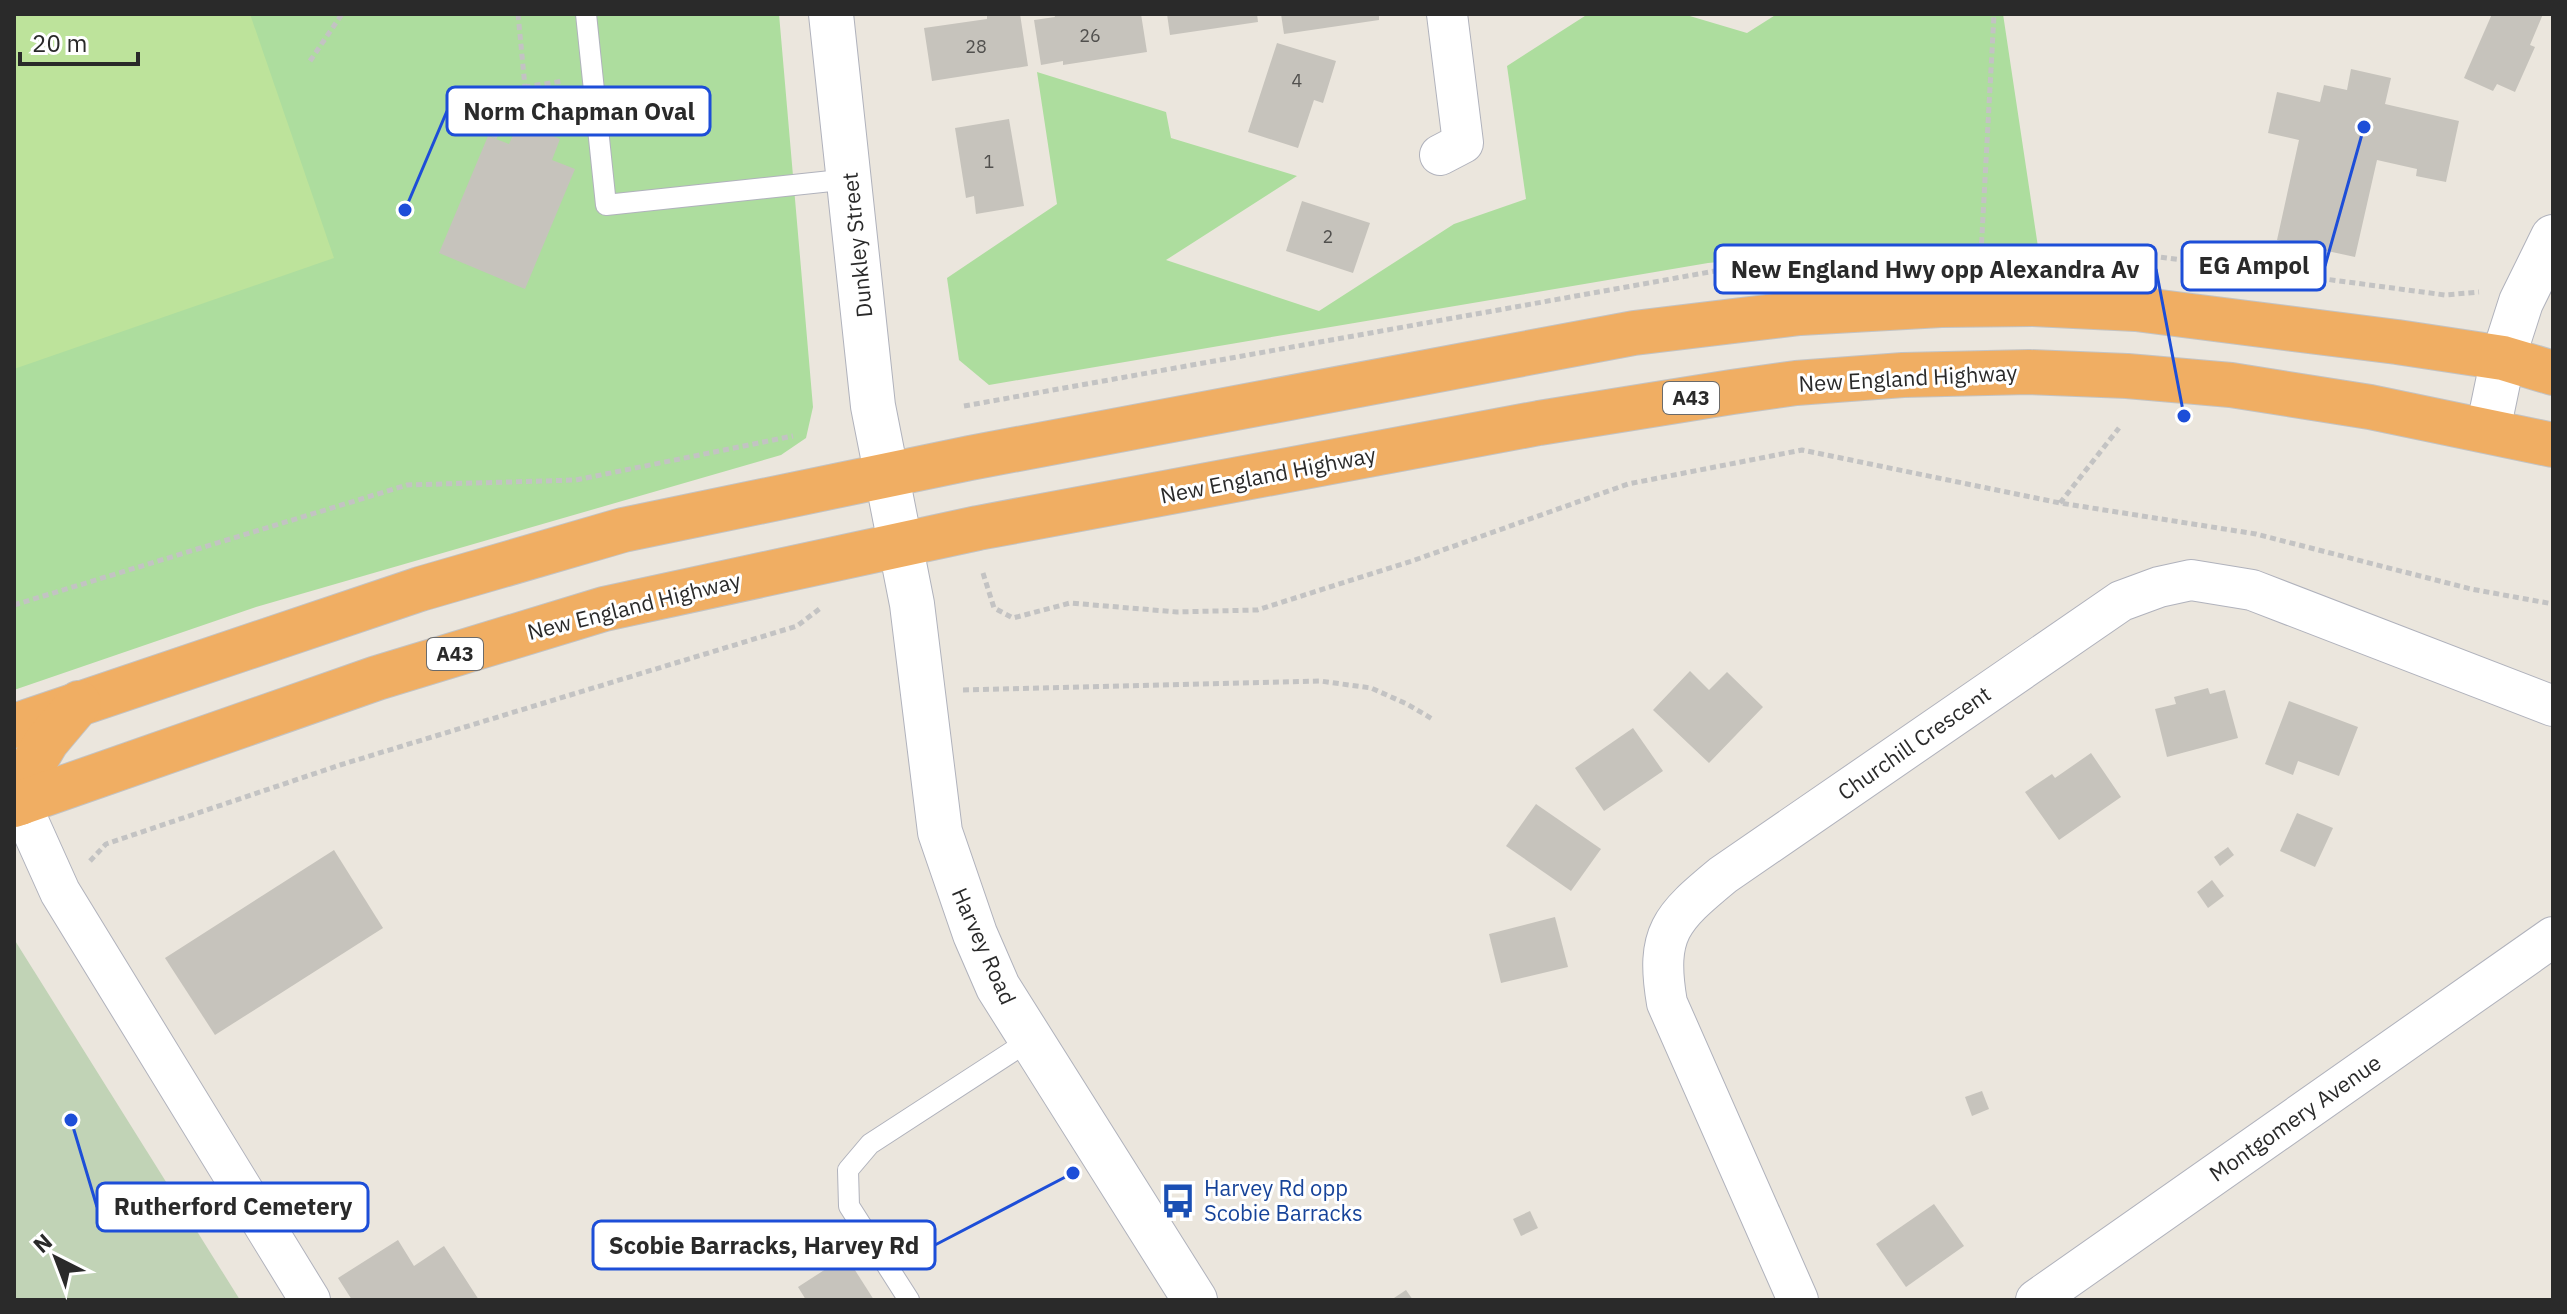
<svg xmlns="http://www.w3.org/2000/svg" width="2567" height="1314" font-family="'IBM Plex Sans',sans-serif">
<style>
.green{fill:#addd9e}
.cemetery{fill:#c1d3b6}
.pitch{fill:#bde39b}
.building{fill:#c6c3bc}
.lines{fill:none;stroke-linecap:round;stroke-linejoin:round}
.lane-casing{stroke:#b0b2bc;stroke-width:22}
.street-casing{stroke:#b0b2bc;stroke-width:42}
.secondary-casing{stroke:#b0b2bc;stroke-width:46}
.highway-casing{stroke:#c3c3c3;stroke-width:46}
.path{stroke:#c3c3c3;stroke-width:5;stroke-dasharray:6 4;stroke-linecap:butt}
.lane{stroke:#fff;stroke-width:20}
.street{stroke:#fff;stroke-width:40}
.secondary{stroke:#fff;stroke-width:44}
.highway{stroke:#f0ae63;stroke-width:44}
.labels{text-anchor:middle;stroke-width:6;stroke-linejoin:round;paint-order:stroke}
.number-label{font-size:18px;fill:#51504e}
.shield{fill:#fff;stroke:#6a6a6a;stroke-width:2}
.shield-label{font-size:20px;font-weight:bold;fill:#2a2a2a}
.street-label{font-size:22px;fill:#2a2a2a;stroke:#fff}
.transit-label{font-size:22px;fill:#164399;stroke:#fff;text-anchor:start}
.leader{fill:none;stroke:#1d4ed8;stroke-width:3}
.callout-dot{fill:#1d4ed8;stroke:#fff;stroke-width:3}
.callout{fill:#fff;stroke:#1d4ed8;stroke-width:3}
.callout-label{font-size:24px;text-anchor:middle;font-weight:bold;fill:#2a2a2a}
</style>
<rect width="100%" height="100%" fill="#ebe6dd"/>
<g class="green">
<path d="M14,14H779L813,407L806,438L781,455L256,607L14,690Z"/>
<path d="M1588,14H1683L1747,33L1777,14H2003L2038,247L1865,248L1708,263L989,385L959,360L947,278L1057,204L1037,72L1166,112L1171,138L1297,176L1166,260L1319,311L1454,224L1526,199L1507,66Z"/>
</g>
<path class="cemetery" d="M14,939L240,1300H14Z"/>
<path class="pitch" d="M14,14H250L334,258L14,369Z"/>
<g class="building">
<path d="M987,14H1020L1028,66L932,81L924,28L987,19Z"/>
<path d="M1054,14H1141L1147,52L1063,65V61L1041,65L1034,20L1055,17Z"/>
<path d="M1167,14H1257L1258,22L1170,35Z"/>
<path d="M1281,14H1379V20L1284,34Z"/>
<path d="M2492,14H2543L2530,45L2535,47L2515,92L2497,84L2493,91L2464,78Z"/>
<path d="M1277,43L1336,61L1323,103L1314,100L1298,148L1248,132Z"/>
<path d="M2351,69L2391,78L2385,104L2459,121L2446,182L2416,176L2417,169L2377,160L2355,257L2277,240L2299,140L2268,133L2277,92L2320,102L2324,85L2347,90Z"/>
<path d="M1009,119L1024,206L976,214L974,196L966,198L955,128Z"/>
<path d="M519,122L560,139L552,160L575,169L525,289L439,253L488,136L509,144Z"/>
<path d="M1302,201L1370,223L1353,273L1286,251Z"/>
<path d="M1690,671L1709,690L1727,672L1763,707L1709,763L1653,710Z"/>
<path d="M2208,688L2210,694L2225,690L2238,738L2167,757L2155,709L2176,704L2174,697Z"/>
<path d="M2289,701L2358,727L2339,776L2298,761L2293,775L2265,764Z"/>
<path d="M1633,728L1663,771L1604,811L1575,768Z"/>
<path d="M2091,753L2121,797L2059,840L2025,792L2052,774L2055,778Z"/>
<path d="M1536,804L1601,849L1571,891L1506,846Z"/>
<path d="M2297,813L2333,828L2315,867L2280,851Z"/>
<path d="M2228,847L2234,855L2220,866L2214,857Z"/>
<path d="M334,850L383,928L215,1035L165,958Z"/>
<path d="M2212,880L2224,896L2208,908L2197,892Z"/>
<path d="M1555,917L1568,967L1501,983L1489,934Z"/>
<path d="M1982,1091L1989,1109L1972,1116L1965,1097Z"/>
<path d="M1934,1204L1964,1246L1906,1287L1876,1244Z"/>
<path d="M1530,1211L1538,1228L1521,1236L1513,1219Z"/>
<path d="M398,1240L414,1266L444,1246L479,1300H352L338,1278Z"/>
<path d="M846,1256L874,1300H806L798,1287Z"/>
<path d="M1406,1290L1413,1300H1391Z"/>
</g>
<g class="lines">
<g class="lane-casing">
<g id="lane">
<path d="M586,14L606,205L850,179"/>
<path d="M909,1300L849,1206L848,1170L870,1144L1030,1040"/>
</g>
</g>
<g class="street-casing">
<g id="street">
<path d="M1440,155L1463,143L1447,14"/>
<path d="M20,803L60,892L310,1300"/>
<path d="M1798,1300L1667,1003C1655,933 1671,918 1723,875L2121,601L2159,587L2191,580L2252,590L2553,706"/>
<path d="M2036,1300L2553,937"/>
</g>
</g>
<g class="secondary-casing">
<g id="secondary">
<path d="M831,14L873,406L912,604L940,832L975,934L998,987L1195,1300"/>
<path d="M2488,430L2503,358L2521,302L2553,237"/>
</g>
</g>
<g class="highway-casing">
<g id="highway">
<path d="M14,726L420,589L623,530L970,458L1634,333L1800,313L1941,305L2033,304L2136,309L2397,342L2503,358L2553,373"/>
<path d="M20,803L29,771L47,741L79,703"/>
<path d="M14,805L377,678L604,609L978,528L1539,423L1732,392L1796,383L1903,375L2029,372L2127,376L2231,385L2370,407L2553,445"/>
</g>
</g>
<g class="path">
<path d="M518,14L525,87"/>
<path d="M310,61L342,14"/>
<path d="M494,138L517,94L525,87L563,81"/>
<path d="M1981,253L1994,14"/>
<path d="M964,406L1743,266L1981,253L2137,254L2445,295L2479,292"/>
<path d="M2060,503L2119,428"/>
<path d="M983,573L994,608L1013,618L1070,603L1177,612L1257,610L1412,561L1628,484L1802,450L2060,503L2256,534L2471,589L2553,604"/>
<path d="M14,605L407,485L576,480L793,436"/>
<path d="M963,690L1320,681L1371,688L1407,704L1434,720"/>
<path d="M90,861L106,844L340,765L797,626L822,607"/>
</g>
<use href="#lane" class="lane"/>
<use href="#street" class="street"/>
<use href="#secondary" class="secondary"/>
<use href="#highway" class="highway"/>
</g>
<defs>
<g id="bus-bare" transform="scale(2.76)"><path d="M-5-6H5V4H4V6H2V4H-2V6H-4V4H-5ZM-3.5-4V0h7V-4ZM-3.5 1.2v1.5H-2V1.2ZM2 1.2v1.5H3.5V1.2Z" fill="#1a4fb4" stroke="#fff" stroke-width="2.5" paint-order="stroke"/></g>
</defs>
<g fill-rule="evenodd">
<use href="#bus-bare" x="1178" y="1201"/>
</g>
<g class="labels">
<g class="number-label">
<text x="1090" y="42">26</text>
<text x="976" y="53">28</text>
<text x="1297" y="87">4</text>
<text x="989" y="168">1</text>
<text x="1328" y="243">2</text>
</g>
<g class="shield">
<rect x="1663" y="382" width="56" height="32" rx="6"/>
<rect x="427" y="638" width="56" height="32" rx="6"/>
</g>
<g class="shield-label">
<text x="1691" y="405">A43</text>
<text x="455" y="661">A43</text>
</g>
<g class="street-label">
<text transform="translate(857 245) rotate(-96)" y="8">Dunkley Street</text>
<text transform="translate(1908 378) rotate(-3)" y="8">New England Highway</text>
<text transform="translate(1268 475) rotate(-11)" y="8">New England Highway</text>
<text transform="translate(634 606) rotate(-14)" y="8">New England Highway</text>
<text transform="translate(1914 743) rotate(-35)" y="8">Churchill Crescent</text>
<text transform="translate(984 946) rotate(66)" y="8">Harvey Road</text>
<text transform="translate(2295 1118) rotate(-35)" y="8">Montgomery Avenue</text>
</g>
<g class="transit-label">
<text x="1204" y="1196">Harvey Rd opp<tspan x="1204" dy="25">Scobie Barracks</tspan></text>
</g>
</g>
<path class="leader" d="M405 210L447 111M2364 127L2325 266M2184 416L2156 269M71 1120L97 1207M1073 1173L935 1245"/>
<g class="callout-dot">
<circle cx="405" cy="210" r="8"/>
<circle cx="2364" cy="127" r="8"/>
<circle cx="2184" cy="416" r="8"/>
<circle cx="71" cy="1120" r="8"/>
<circle cx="1073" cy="1173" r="8"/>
</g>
<g class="callout">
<rect x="447" y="87" width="263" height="48" rx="8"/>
<rect x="2182" y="242" width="143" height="48" rx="8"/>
<rect x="1715" y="245" width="441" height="48" rx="8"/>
<rect x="97" y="1183" width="271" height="48" rx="8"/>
<rect x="593" y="1221" width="342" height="48" rx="8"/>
</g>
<g class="callout-label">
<text x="579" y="120">Norm Chapman Oval</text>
<text x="2254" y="274">EG Ampol</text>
<text x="1935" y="278">New England Hwy opp Alexandra Av</text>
<text x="233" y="1215">Rutherford Cemetery</text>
<text x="764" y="1254">Scobie Barracks, Harvey Rd</text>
</g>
<rect width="2567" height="1314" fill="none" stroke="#2a2a2a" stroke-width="32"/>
<g transform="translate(56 1258) rotate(318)" stroke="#ffffff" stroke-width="6" paint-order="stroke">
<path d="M0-6L14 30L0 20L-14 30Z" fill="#2a2a2a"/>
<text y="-12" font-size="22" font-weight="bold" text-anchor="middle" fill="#2a2a2a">N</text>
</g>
<path d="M20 52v12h118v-12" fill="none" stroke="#2a2a2a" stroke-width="4"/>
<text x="32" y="52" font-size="24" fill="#2a2a2a" stroke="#ffffff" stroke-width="6" paint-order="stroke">20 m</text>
</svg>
